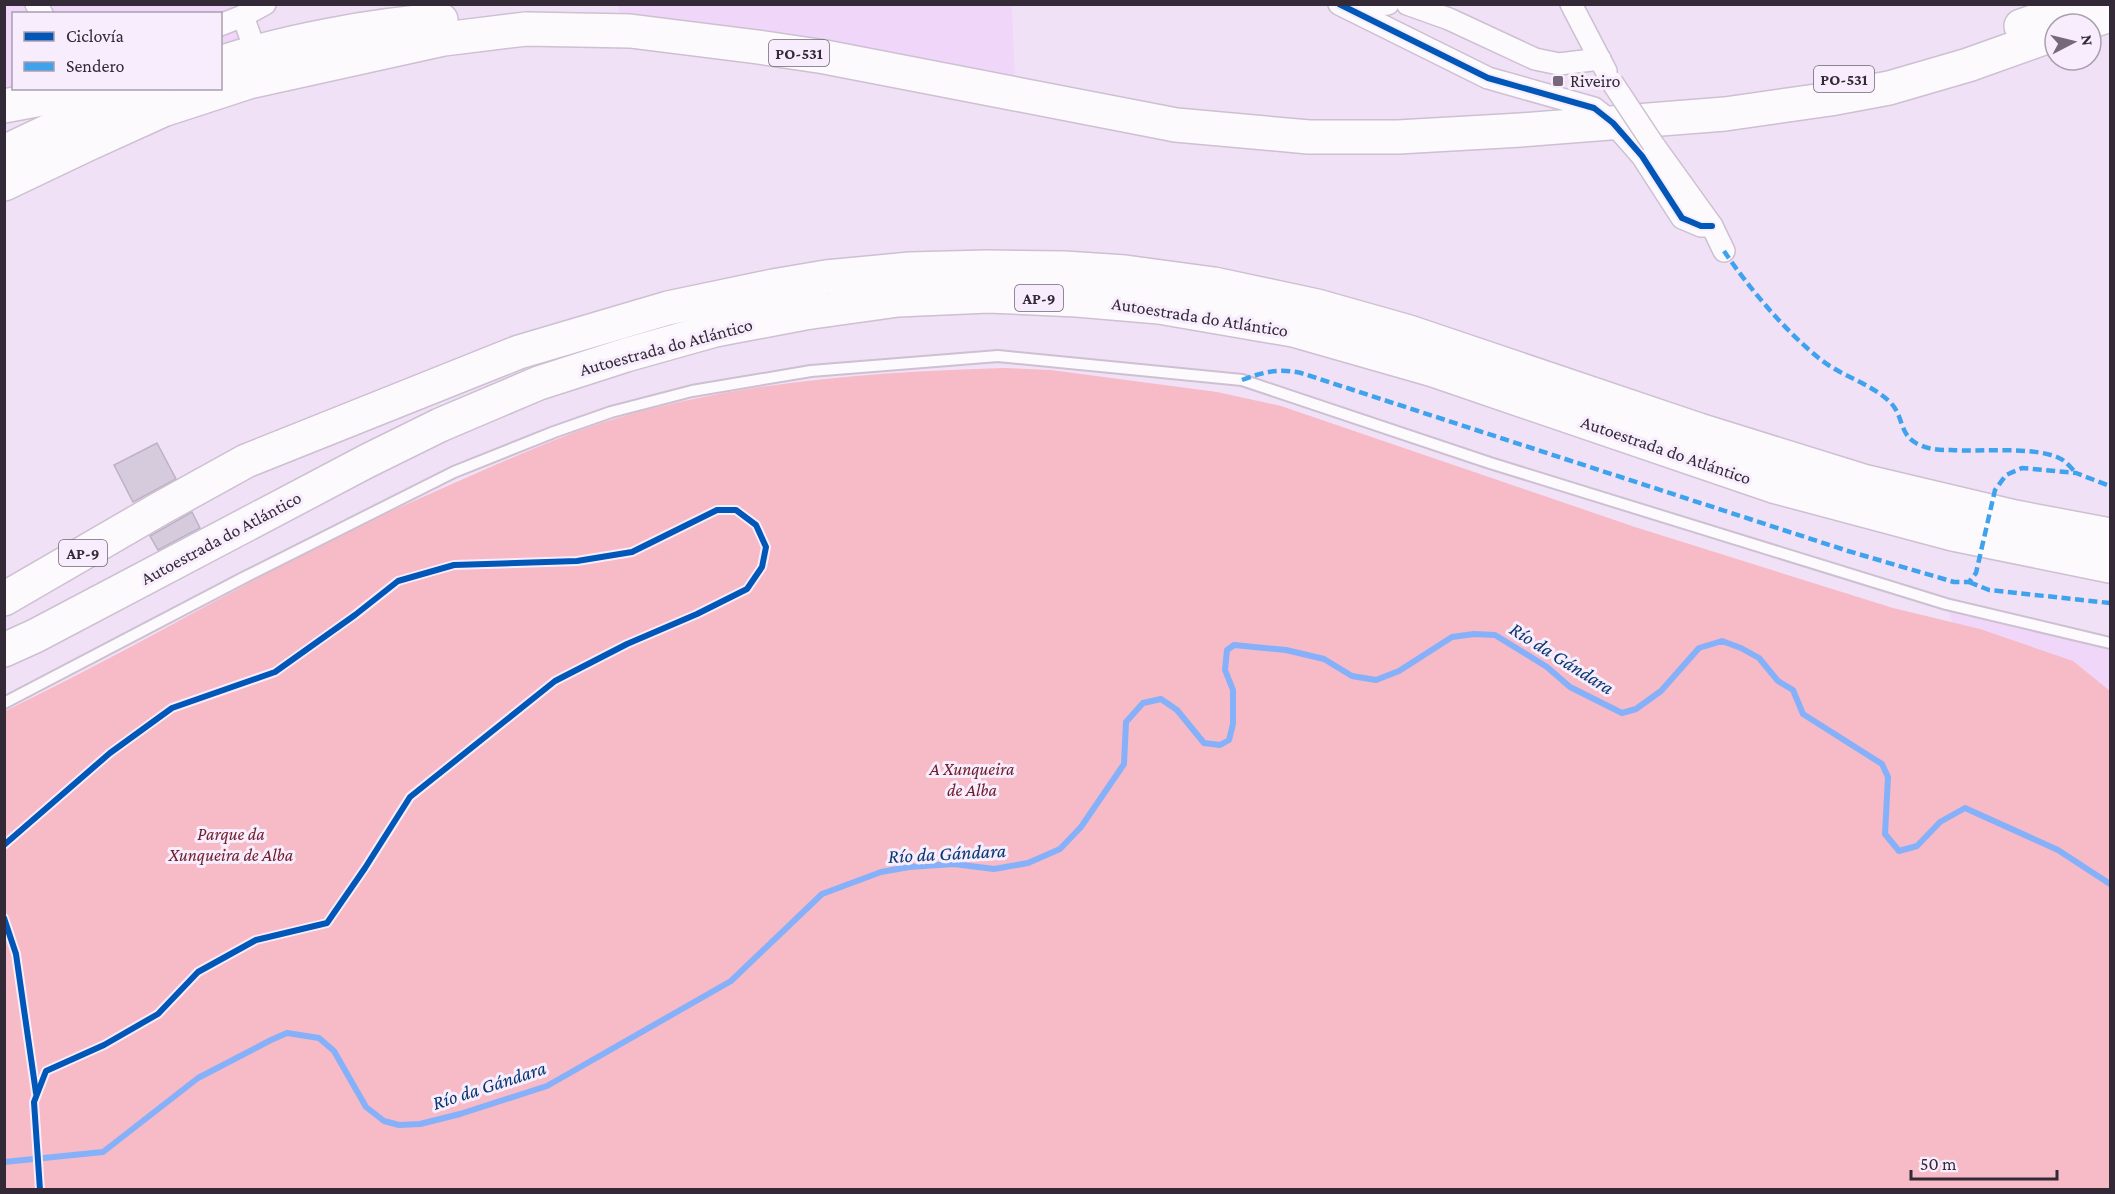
<svg xmlns="http://www.w3.org/2000/svg" width="2115" height="1194" font-family="'Crimson Pro',serif">
<style>
.built{fill:#f0d7f9}
.green{fill:#f7bac7}
.lines{fill:none;stroke-linecap:round;stroke-linejoin:round}
.stream{stroke:#85b1fa;stroke-width:6}
.building{fill:#d5cbdd;stroke:#bcb2c4;stroke-width:1.5}
.lane-casing{stroke:#ccc0d1;stroke-width:14}
.street-casing{stroke:#ccc0d1;stroke-width:24}
.primary-casing{stroke:#ccc0d1;stroke-width:36}
.highway-casing{stroke:#ccc0d1;stroke-width:36}
.lane{stroke:#fdfafe;stroke-width:10}
.street{stroke:#fdfafe;stroke-width:21}
.primary{stroke:#fdfafe;stroke-width:33}
.highway{stroke:#fdfafe;stroke-width:33}
.street-bridge-casing{stroke:#ccc0d1;stroke-width:24;stroke-linecap:butt}
.street-bridge{stroke:#fdfafe;stroke-width:21}
.quiet{stroke:#3ea3ec;stroke-width:4.5;stroke-dasharray:9 4.5;stroke-linecap:butt}
.cycleway-casing{stroke:#f8edfc;stroke-width:10}
.cycleway{stroke:#0057b8;stroke-width:6}
.poi-dot{fill:#76697a;stroke:#f8edfc;stroke-width:2}
.labels{text-anchor:middle;stroke-width:6;stroke-linejoin:round;paint-order:stroke}
.shield{fill:#f8edfc;stroke:#6e6472;stroke-width:1.5}
.shield-label{font-size:16px;font-weight:bold;fill:#332937}
.poi-label{font-size:18px;fill:#332937;stroke:#f8edfc;text-anchor:start}
.street-label{font-size:18px;fill:#332937;stroke:#f8edfc}
.park-label{font-size:18px;font-style:italic;fill:#6d1c28;stroke:#f8edfc}
.water-label{font-size:20px;font-style:italic;fill:#083772;stroke:#f8edfc}
</style>
<rect width="100%" height="100%" fill="#f1e1f7"/>
<g class="built">
<path d="M5,5H265L243,17L256,53L221,52L220,14H14V88L5,105Z"/>
<path d="M618,5H1012L1015,79L620,15Z"/>
<path d="M1946,604L2110,643V741L1964,658Z"/>
</g>
<path class="green" d="M1005,368L1051,370L1217,392L1281,406L1635,527L1893,608L1980,629L2073,661L2110,691V1189H5V711C101,665 192,613 286,563C343,532 402,506 461,480C507,460 553,439 601,423C730,382 870,372 1005,368Z"/>
<g class="lines">
<path class="stream" d="M4,1162L103,1152L198,1078L271,1040L287,1033L319,1038L334,1051L366,1107L384,1121L399,1125L420,1124L460,1114L547,1086L731,981L822,894L881,872L909,867L954,864L994,869L1028,863L1060,849L1081,827L1124,764L1126,722L1143,703L1161,699L1177,710L1204,743L1220,745L1229,740L1233,724V690L1225,670L1227,650L1234,645L1286,650L1324,659L1352,676L1376,680L1399,671L1452,637L1474,634L1495,635L1547,667L1570,687L1622,713L1636,709L1661,691L1699,648L1722,641L1741,648L1759,658L1778,681L1793,690L1803,714L1882,764L1888,777L1885,834L1899,851L1917,846L1940,822L1965,808L2058,850L2110,884"/>
</g>
<g class="building">
<path d="M157,443L176,479L133,502L114,465Z"/>
<path d="M192,512L200,528L158,550L150,536Z"/>
</g>
<g class="lines">
<g class="lane-casing">
<path id="lane" d="M4,703L245,577L454,472L554,432L611,412L692,391L811,371L998,356L1242,380L1490,463L1946,604L2110,643"/>
</g>
<g class="street-casing">
<g id="street">
<path d="M36,4L42,14"/>
<path d="M1339,4L1488,78L1594,108L1613,123L1642,156L1682,218L1701,226H1712"/>
<path d="M1407,4L1449,19L1535,59L1559,64L1600,59"/>
<path d="M1571,4L1606,71"/>
<path d="M1347,8L1388,4"/>
<path d="M243,16L256,53L255,65"/>
<path d="M220,25L243,16L265,4"/>
<path d="M1653,144L1712,226L1724,251"/>
</g>
</g>
<g class="primary-casing">
<g id="primary">
<path d="M2083,24L2110,15"/>
<path d="M2021,26L2084,4"/>
<path d="M220,63C285,41 373,25 441,20"/>
<path d="M4,106L57,96L80,97L105,107L122,109L154,98"/>
<path d="M4,152L76,118L115,103"/>
<path d="M4,184L88,144L163,110L249,82L444,39L526,29L630,31L758,47L825,57L1176,125L1309,137H1398L1521,130L1725,114L1830,99L1889,88L1968,65L2055,34"/>
</g>
</g>
<g class="highway-casing">
<g id="highway">
<path d="M4,599L161,508L246,461L519,352L668,308L773,286L826,277L910,269L987,267L1064,268L1125,272L1214,284L1317,306L1409,332L1699,430L1863,481L2015,517L2110,535"/>
<path d="M4,650L35,636L367,461L440,425L539,383L626,355L715,330L805,313L898,300L988,296L1077,300L1159,307L1293,330L1433,370L1773,486L1953,534L2110,566"/>
</g>
</g>
<use href="#lane" class="lane"/>
<use href="#street" class="street"/>
<use href="#primary" class="primary"/>
<use href="#highway" class="highway"/>
<g class="street-bridge-casing">
<path id="street-bridge" d="M1612,82L1653,144"/>
</g>
<use href="#street-bridge" class="street-bridge"/>
<g class="quiet">
<path d="M1724,251C1748,287 1786,332 1820,359C1841,376 1870,383 1890,402C1905,417 1898,436 1920,445C1930,450 1941,450 1951,450C1982,452 2033,446 2059,458C2066,461 2071,468 2076,473"/>
<path d="M1242,380C1263,372 1279,368 1301,373L1848,551L1954,582H1969L1976,573L1995,490L2006,475L2022,468L2076,473L2110,486"/>
<path d="M1969,582L1989,590L2110,603"/>
</g>
<g class="cycleway-casing">
<g id="cycleway">
<path d="M1339,4L1488,78L1594,108L1613,123L1642,156L1682,218L1701,226H1712"/>
<path d="M4,845L110,753L172,708L275,672L355,615L398,581L454,565L577,561L632,552L717,510H736L756,525L766,547L762,567L747,589L697,614L627,644L555,681L410,797L365,868L327,923L256,940L198,972L158,1014L104,1045L46,1071L34,1102L40,1190"/>
<path d="M4,918L16,954L36,1093"/>
</g>
</g>
<use href="#cycleway" class="cycleway"/>
</g>
<rect class="poi-dot" x="1552" y="75" width="12" height="12" rx="3"/>
<g class="labels">
<g class="shield">
<rect x="769" y="40" width="60" height="26" rx="4.5"/>
<rect x="1814" y="66" width="60" height="26" rx="4.5"/>
<rect x="1015" y="285" width="48" height="26" rx="4.5"/>
<rect x="59" y="540" width="48" height="26" rx="4.5"/>
</g>
<g class="shield-label">
<text x="799" y="59">PO-531</text>
<text x="1844" y="85">PO-531</text>
<text x="1039" y="304">AP-9</text>
<text x="83" y="559">AP-9</text>
</g>
<g class="poi-label">
<text x="1570" y="87">Riveiro</text>
</g>
<g class="street-label">
<text transform="translate(1200 317) rotate(9)" y="6">Autoestrada do Atlántico</text>
<text transform="translate(666 347) rotate(-15)" y="6">Autoestrada do Atlántico</text>
<text transform="translate(1666 450) rotate(19)" y="6">Autoestrada do Atlántico</text>
<text transform="translate(221 538) rotate(-28)" y="6">Autoestrada do Atlántico</text>
</g>
<g class="park-label">
<text x="972" y="775">A Xunqueira<tspan x="972" dy="21">de Alba</tspan></text>
<text x="231" y="840">Parque da<tspan x="231" dy="21">Xunqueira de Alba</tspan></text>
</g>
<g class="water-label">
<text transform="translate(1562 658) rotate(32)" y="7">Río da Gándara</text>
<text transform="translate(947 853) rotate(-3)" y="7">Río da Gándara</text>
<text transform="translate(489 1085) rotate(-18)" y="7">Río da Gándara</text>
</g>
</g>
<rect width="2115" height="1194" fill="none" stroke="#332937" stroke-width="12"/>
<rect x="12" y="12" width="210" height="78" fill="#f8edfc" stroke="#a99fad" stroke-width="1.5"/>
<rect x="24" y="32" width="30" height="9" fill="#0057b8" stroke="#a99fad" stroke-width="1.5"/>
<text x="66" y="42" font-size="18" fill="#332937">Ciclovía</text>
<rect x="24" y="62" width="30" height="9" fill="#3ea3ec" stroke="#a99fad" stroke-width="1.5"/>
<text x="66" y="72" font-size="18" fill="#332937">Sendero</text>
<g transform="translate(2073 42) rotate(83)"><circle r="28" fill="#f8edfc" stroke="#a99fad" stroke-width="1.5"/>
<path d="M0-4.5L10 22L0 15L-10 22Z" fill="#76697a"/>
<text y="-9" font-size="16" font-weight="bold" text-anchor="middle" fill="#332937">N</text>
</g>
<path d="M1911 1170v9h146v-9" fill="none" stroke="#332937" stroke-width="3"/>
<text x="1920" y="1170" font-size="18" fill="#332937" stroke="#f8edfc" stroke-width="4.5" paint-order="stroke">50 m</text>
</svg>
